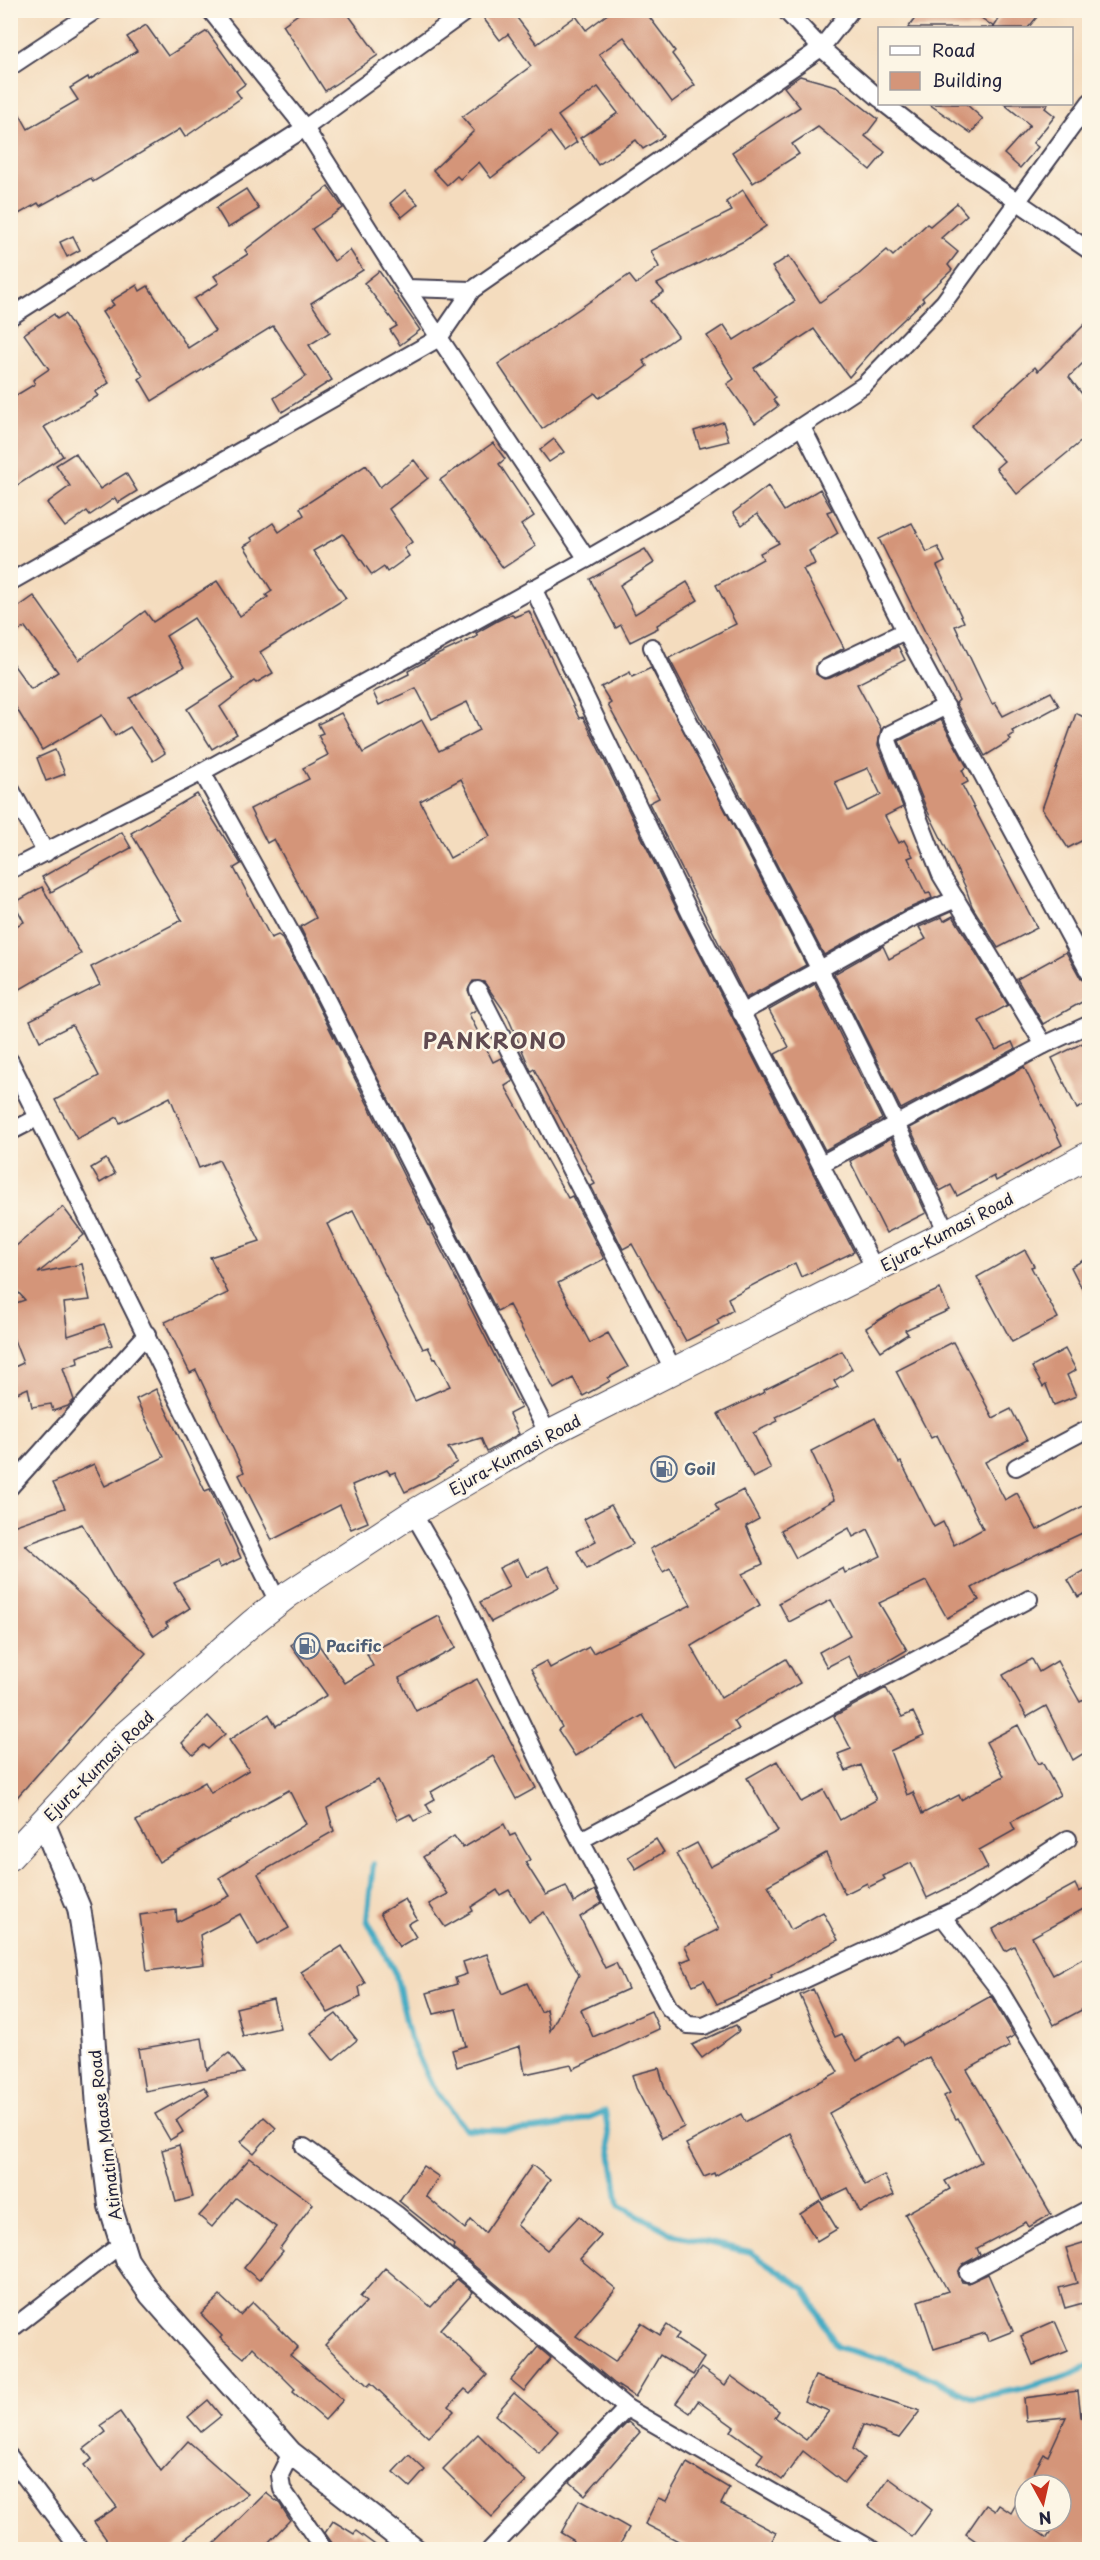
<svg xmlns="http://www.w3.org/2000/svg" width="1100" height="2560" font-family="'Playpen Sans',sans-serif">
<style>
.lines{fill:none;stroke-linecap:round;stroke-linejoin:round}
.stream{stroke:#43aac3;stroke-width:6}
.building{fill:#d49579;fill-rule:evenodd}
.minor-casing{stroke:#423e4f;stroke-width:20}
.secondary-casing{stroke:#423e4f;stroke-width:26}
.primary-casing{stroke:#423e4f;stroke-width:28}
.minor{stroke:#fff;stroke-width:16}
.secondary{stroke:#fff;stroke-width:22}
.primary{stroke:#fff;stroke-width:26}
.labels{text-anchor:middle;stroke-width:5;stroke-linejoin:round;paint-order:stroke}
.street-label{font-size:16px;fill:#22223b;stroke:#fcf5e5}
.service-label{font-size:16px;font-weight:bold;fill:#4e5e75;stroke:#fcf5e5;text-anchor:start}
.district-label{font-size:22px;font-weight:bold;letter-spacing:1.5px;fill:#604a51;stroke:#fcf5e5}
</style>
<rect width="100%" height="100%" fill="#fcf5e5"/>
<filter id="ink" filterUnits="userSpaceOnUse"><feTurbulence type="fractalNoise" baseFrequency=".0167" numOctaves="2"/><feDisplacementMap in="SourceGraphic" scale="12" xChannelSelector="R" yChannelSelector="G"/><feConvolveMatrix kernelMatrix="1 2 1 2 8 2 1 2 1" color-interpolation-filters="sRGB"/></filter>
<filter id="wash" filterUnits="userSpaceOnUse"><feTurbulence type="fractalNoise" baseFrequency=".008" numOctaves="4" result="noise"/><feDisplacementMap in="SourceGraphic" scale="24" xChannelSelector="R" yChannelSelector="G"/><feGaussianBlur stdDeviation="1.35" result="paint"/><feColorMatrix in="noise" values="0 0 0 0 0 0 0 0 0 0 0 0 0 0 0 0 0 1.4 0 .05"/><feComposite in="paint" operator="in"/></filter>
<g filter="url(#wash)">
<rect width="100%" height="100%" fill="#f4dcbe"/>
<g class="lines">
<path class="stream" d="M373,1864L367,1920L396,1975L410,2039L431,2084L465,2129C512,2132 561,2131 605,2111L619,2205L675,2235L750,2252L805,2289L837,2347L900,2364L974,2398L1025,2388L1072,2374L1090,2365"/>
</g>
<g id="blocks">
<g class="building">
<path d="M304,10H345L378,55L325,91L283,25Z"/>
<path d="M495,10H511L537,44L576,16L586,30L613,10H644L675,51L672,54L695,85L672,102L624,37L599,54L664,136L643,149L636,140L598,165L580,138L618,113L598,87L558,116L577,142L564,151L550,132L491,178L479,162L460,179L457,176L447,185L433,170L474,131L462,117L531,66L508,34L500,40L484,19Z"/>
<path d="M921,10H970L994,27L1005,10H1027L1037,17L1028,28H908Z"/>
<path d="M146,25L168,56L207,31L245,84L236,91L241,98L185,137L180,129L93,182L91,178L40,206L38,203L10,219V97L28,129L78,100L70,88L88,77L89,80L137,51L127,37Z"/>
<path d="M800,76L836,86L878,119L865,136L885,152L870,170L818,127L792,144L799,154L753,183L732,152L800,107L784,87Z"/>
<path d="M929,104H966L983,119L971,133Z"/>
<path d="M1004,104H1048L1045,108L1055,116L1033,143L1038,147L1020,168L1004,154L1030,125Z"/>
<path d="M328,187L343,208L312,229L334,261L350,250L363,270L311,303L330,332L309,345L332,380L282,412L274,398L306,376L273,326L152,401L139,379L143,376L102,312L114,305L111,301L137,285L140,291L148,286L188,348L215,331L194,299L219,283L214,276L248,254L245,250Z"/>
<path d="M246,189L259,209L228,228L216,208Z"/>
<path d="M405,190L418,204L402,217L390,203Z"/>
<path d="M743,190L766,226L744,241L657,284L664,292L651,301L678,336L643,361L647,366L630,379L599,398L595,393L542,429L498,364L629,275L636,284L659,267L651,251L732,211L726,202Z"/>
<path d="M957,203L967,215L941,238L958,252L948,265L952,270L922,298L924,300L882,340L849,377L814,329L754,368L776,398L773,400L778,406L755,423L727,384L734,379L707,336L724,325L734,340L795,301L772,267L789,256L820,302L858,275L887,250L893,256L927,224L930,226Z"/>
<path d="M73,236L80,250L67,257L60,242Z"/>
<path d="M379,271L420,330L400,345L390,330L397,326L364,283Z"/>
<path d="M54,314L57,319L65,314L109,383L95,392L98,396L44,427L63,456L10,490V399L35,384L33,380L49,369L24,334Z"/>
<path d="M1089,320V357L1069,377L1089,403V435L1017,494L996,468L1004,461L971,426L1035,367L1038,371Z"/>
<path d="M723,422L729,441L700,448L694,431Z"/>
<path d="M554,439L564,452L549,462L540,450Z"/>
<path d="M493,443L505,459L499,464L534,516L521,525L536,546L503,568L440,480Z"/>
<path d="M75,453L100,489L126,473L137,491L118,503L115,498L90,515L87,511L65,527L47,503L70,486L56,465Z"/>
<path d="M414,460L428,478L389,509L412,542L404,548L409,556L387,572L384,567L372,575L343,534L313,551L346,598L260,652L273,673L256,683L254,681L220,707L237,734L212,749L187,709L234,679L194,618L166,636L184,667L130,698L165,753L153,761L130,727L115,736L102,715L42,750L10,698V660L31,689L58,672L25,627L10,637V613L34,596L79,660L145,611L153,622L217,581L240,616L268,597L266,595L272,591L244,546L253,541L251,538L273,523L279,532L304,515L300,508L366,465L380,487Z"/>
<path d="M768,486L784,511L820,489L832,510L827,512L838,533L809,551L815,564L803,569L844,648L817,663L816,674L824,679L830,678L898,646L905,660L857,684L881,729L878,745L903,807L885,816L899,843L904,840L913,856L908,858L926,894L930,893L932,898L905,910L824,955L669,658L736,624L716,585L763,559L760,553L779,543L757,514L742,525L733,513ZM868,768L881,795L848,811L835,782Z"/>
<path d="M912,523L927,552L938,547L945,562L937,566L964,622L955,626L992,704L995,703L1003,716L1051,692L1059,706L1012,731L1014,734L1009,737L1011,740L985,756L956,703L959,700L879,539Z"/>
<path d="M645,549L654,563L620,585L635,614L687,582L698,600L657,625L658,628L630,642L621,625L616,628L590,579Z"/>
<path d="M529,611L579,718L583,717L681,918L854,1252L801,1277L795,1263L728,1298L733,1310L717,1320L719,1324L686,1341L632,1244L623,1249L591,1186L595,1184L534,1069L531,1071L507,1015L484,982L473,981L468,990L476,1010L469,1014L493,1062L501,1058L513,1081L505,1086L568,1198L572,1196L604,1259L558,1283L590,1343L608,1333L628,1367L608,1378L610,1381L583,1396L573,1378L554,1389L509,1305L497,1311L300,927L316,918L274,839L267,843L250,809L309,779L303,768L328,755L318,735L323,733L318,724L341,713L363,753L422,720L439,751L480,730L467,702L432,719L416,688L379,705L373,692L409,674L408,671L435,656L478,636L476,633L497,621L512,614L514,617ZM461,779L490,836L450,858L420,801Z"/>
<path d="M651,668L806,965L746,998L649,803L659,798L608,705L611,703L601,687L630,672L632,677Z"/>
<path d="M1076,713L1089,720V837L1068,848L1042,809Z"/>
<path d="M941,720L967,767L962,770L968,782L962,785L1037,928L998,948L972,906L965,886L927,810L899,741Z"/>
<path d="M55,750L65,774L46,781L37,758Z"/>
<path d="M197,794L241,864L234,868L271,938L278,935L281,937L302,974L521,1408L509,1414L519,1434L487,1452L481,1438L448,1448L457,1462L434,1478L405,1492L395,1472L390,1474L387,1470L352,1485L368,1522L351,1529L340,1505L272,1540L239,1475L244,1472L196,1370L190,1373L165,1322L228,1293L210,1257L260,1241L219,1160L199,1168L170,1097L120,1123L117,1117L77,1139L55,1100L99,1076L72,1025L40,1041L30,1020L100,985L91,967L182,920L131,833ZM353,1211L423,1349L428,1347L434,1359L436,1358L450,1386L415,1401L327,1224Z"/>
<path d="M122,832L131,848L51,892L42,877Z"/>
<path d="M42,887L81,954L10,995V929L24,922L14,903Z"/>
<path d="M953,916L1008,1005L979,1021L996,1050L1012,1042L1015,1049L901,1109L834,974L883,946L889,959L926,939L919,927L942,917L944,921Z"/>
<path d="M1066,952L1081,979L1089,984V998L1043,1024L1017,979Z"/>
<path d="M815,984L882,1119L825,1150L775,1054L789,1047L769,1010Z"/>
<path d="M1089,1040V1103L1077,1109L1052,1058Z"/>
<path d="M1024,1067L1062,1145L996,1181L994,1176L957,1196L951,1185L940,1191L910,1128Z"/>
<path d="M891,1138L926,1213L886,1233L850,1161Z"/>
<path d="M106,1159L115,1174L100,1183L91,1168Z"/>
<path d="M63,1207L84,1235L38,1273L82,1264L90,1300L64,1303L68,1336L104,1324L112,1345L77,1357L78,1363L63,1368L74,1400L68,1406L53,1411L51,1404L32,1407L28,1388L10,1396V1369L23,1363L10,1330V1305L25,1300L10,1283V1251Z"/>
<path d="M1025,1250L1034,1266L1031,1267L1058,1318L1012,1342L977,1277Z"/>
<path d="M1089,1257V1302L1071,1267Z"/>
<path d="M940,1289L949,1310L905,1330L908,1334L881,1351L866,1328L900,1307Z"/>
<path d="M953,1342L993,1418L1011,1409L1027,1440L985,1462L1005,1500L1017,1493L1037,1530L1089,1503V1530L1005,1569L972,1588L979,1600L947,1618L926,1581L879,1603L907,1650L859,1678L848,1656L827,1667L819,1652L850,1635L831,1600L789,1622L779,1603L843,1568L845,1573L881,1556L868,1529L853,1537L849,1528L796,1558L781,1530L834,1500L811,1451L875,1418L899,1463L901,1462L934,1527L943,1522L954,1545L983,1529L937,1435L931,1438L896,1371Z"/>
<path d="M1065,1349L1076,1370L1067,1375L1076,1396L1054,1405L1046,1385L1043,1387L1032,1367Z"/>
<path d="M842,1351L852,1369L834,1381L838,1387L776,1417L778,1421L753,1433L771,1469L753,1478L718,1414L765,1392L764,1390Z"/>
<path d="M156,1389L205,1491L210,1489L241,1558L220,1568L217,1562L174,1583L190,1608L166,1623L168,1626L154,1636L116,1582L82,1524L25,1545L146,1653L10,1805V1527L65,1508L53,1483L94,1464L105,1486L164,1457L136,1399Z"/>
<path d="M743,1490L759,1519L746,1526L763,1564L742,1574L760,1605L691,1646L721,1698L786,1659L800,1683L734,1721L739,1729L673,1766L643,1715L575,1756L558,1730L562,1727L531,1669L546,1661L550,1668L589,1647L593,1653L691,1605L670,1568L663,1572L650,1549L719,1511L715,1505Z"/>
<path d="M611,1505L633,1544L587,1569L577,1551L596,1541L584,1519Z"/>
<path d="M518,1559L527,1577L548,1566L559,1587L491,1622L480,1602L509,1587L499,1568Z"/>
<path d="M1089,1568V1591L1078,1597L1068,1580Z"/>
<path d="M439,1616L456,1648L399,1678L416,1711L477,1679L536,1788L516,1799L493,1756L431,1792L435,1799L426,1804L431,1813L414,1821L410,1814L398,1820L378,1780L327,1808L334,1831L258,1874L289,1928L258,1945L240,1914L200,1935L204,1964L147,1971L140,1915L176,1910L177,1922L230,1896L219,1878L306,1824L289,1790L159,1862L136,1821L205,1782L211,1793L249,1770L229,1740L269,1714L276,1726L327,1695L291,1645L310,1632L345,1683L373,1666L367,1654Z"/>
<path d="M1032,1659L1039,1672L1057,1661L1080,1702L1089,1697V1750L1073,1760L1046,1706L1027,1717L1003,1675Z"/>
<path d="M886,1688L902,1717L913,1712L924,1735L890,1751L907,1795L913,1792L922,1814L959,1795L961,1800L1004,1776L986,1742L1018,1725L1038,1764L1042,1762L1060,1795L1011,1822L1015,1830L979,1850L988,1868L927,1898L911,1863L883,1876L885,1879L869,1887L867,1883L845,1894L826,1853L768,1885L791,1930L823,1912L838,1940L771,1975L772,1977L755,1987L717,2004L704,1980L693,1985L681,1962L691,1958L685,1946L719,1929L676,1854L697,1843L710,1867L778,1831L747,1778L777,1761L801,1802L824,1790L840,1820L876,1800L861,1765L846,1771L838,1754L851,1749L834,1716Z"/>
<path d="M208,1716L225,1734L208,1749L204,1745L193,1755L182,1743Z"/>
<path d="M504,1824L510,1836L515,1834L530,1860L525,1862L546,1895L566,1886L574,1903L595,1890L602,1903L580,1917L605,1968L616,1963L628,1989L581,2010L593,2037L651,2011L659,2029L573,2069L571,2064L525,2074L520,2046L457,2067L452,2050L466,2046L456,2009L434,2014L427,1993L457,1984L455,1978L467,1974L463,1962L487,1954L502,1994L527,1983L541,2012L546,2009L550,2031L579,1975L544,1912L529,1922L509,1890L500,1895L497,1890L471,1907L473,1911L445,1927L429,1904L448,1894L423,1857L454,1836L463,1848Z"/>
<path d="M656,1839L664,1852L636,1869L628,1857Z"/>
<path d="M1075,1884L1079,1892L1089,1887V1906L1032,1937L1053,1975L1089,1955V2006L1054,2025L1014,1946L1005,1951L993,1929Z"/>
<path d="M405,1899L417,1919L408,1924L416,1937L399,1947L380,1913Z"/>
<path d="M342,1946L365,1983L359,1987L361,1997L328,2013L301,1972Z"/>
<path d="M813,1989L835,2037L842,2034L857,2061L898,2037L903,2045L991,1996L1008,2025L1014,2036L1006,2040L1010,2046L967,2070L1051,2214L1029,2227L1026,2222L977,2248L980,2255L963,2264L958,2273L962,2282L968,2283L988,2274L1013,2331L988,2341L985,2333L934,2349L918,2301L948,2291L905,2214L950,2189L945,2181L981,2162L958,2118L956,2119L944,2096L950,2093L929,2057L829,2113L865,2185L884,2175L894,2195L860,2212L848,2188L823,2200L790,2133L715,2176L714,2173L704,2177L686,2144L741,2114L745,2122L838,2072L820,2040L800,1995Z"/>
<path d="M273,1999L280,2028L243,2036L236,2008Z"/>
<path d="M336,2014L357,2040L333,2060L311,2033Z"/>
<path d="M736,2025L739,2031L702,2058L692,2045Z"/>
<path d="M202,2038L207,2070L229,2053L244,2073L145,2091L138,2049Z"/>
<path d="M659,2068L665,2089L684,2127L662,2138L636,2088L632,2075Z"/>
<path d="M204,2087L209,2095L176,2120L183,2132L170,2140L155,2114Z"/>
<path d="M264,2117L276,2128L254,2153L241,2142Z"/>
<path d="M179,2145L193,2197L176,2202L162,2150Z"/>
<path d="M250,2158L313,2204L280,2248L283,2251L259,2280L244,2268L276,2227L236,2198L212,2227L199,2216Z"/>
<path d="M532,2165L550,2180L517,2225L547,2250L579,2216L601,2236L580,2259L616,2289L576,2336L615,2362L641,2323L660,2335L667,2325L679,2334L675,2339L704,2358L693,2375L660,2355L635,2397L615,2384L453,2248L454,2245L399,2201L423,2166L439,2177L426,2196L465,2229L471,2220L485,2233Z"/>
<path d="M820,2201L837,2229L817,2241L800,2214Z"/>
<path d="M1089,2241V2311L1086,2312L1083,2303L1065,2308L1059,2288L1077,2283L1066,2248Z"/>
<path d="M385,2268L431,2307L457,2279L473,2292L440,2329L487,2375L470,2393L465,2389L449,2406L454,2411L428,2437L371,2383L368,2386L325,2345L366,2302L360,2297Z"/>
<path d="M220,2296L240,2315L253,2302L298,2347L290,2355L343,2400L325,2420L293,2392L295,2389L253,2347L244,2358L220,2338L222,2336L201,2314Z"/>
<path d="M1055,2321L1068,2351L1033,2365L1021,2336Z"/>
<path d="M538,2347L551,2358L524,2391L511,2380Z"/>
<path d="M701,2368L725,2385L731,2376L779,2411L775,2417L806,2440L829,2411L804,2401L815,2376L920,2411L899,2438L863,2425L853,2449L864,2458L844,2483L803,2451L782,2480L757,2462L763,2454L731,2431L734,2427L698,2401L690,2413L676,2403Z"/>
<path d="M1078,2391L1081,2417L1089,2421V2550H989L966,2534L986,2505L995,2511L999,2505L1011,2513L1025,2488V2522L1047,2538L1058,2521H1061V2485H1027L1044,2454L1048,2456L1066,2417L1026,2421L1024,2398Z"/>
<path d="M514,2393L558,2431L539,2453L495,2415Z"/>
<path d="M208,2400L221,2416L201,2432L188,2417Z"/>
<path d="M120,2412L161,2471L188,2441L248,2494L169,2550H114L94,2522L117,2507L84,2465L92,2459L84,2449L106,2432L101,2425Z"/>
<path d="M628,2422L640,2432L585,2495L570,2482Z"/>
<path d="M478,2434L526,2482L492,2517L443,2469Z"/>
<path d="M409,2455L425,2470L410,2487L393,2472Z"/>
<path d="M687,2463L729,2488L721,2504L776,2533L767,2550H696L645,2524L658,2498L666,2501Z"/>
<path d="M889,2478L932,2510L912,2537L869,2506Z"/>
<path d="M266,2493L280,2504L290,2520L261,2550H208Z"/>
<path d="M579,2500L629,2528L617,2550H568L573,2540L561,2533Z"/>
<path d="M333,2521L354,2534L356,2531L382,2550H341L332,2543L325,2533Z"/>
</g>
</g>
</g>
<g filter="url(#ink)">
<use href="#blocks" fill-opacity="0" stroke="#423e4f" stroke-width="1.5"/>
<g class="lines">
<g class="minor-casing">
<g id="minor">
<path d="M210,10L305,128L406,288L587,559"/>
<path d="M785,10L821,48L880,99"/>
<path d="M10,67L96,10"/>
<path d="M885,104L958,161L1090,251"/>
<path d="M406,288L472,290"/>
<path d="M10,317L305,128L468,10"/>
<path d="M802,427L905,631L1090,974"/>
<path d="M10,582L439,338L472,290L821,48L851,10"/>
<path d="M533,588L690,913L875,1269"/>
<path d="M652,647C691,731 738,811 780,893C839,1005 895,1118 947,1233"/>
<path d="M825,669L905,631"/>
<path d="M946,706L890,734L888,741L941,875L1044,1045L1090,1024"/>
<path d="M202,772L311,969L548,1434"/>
<path d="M10,788L46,853"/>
<path d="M10,870L202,772L587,559L689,500L864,385L944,302L1090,102"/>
<path d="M478,990L675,1373"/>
<path d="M741,1013L910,919L956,899"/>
<path d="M10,1061L278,1602"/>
<path d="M10,1132L37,1118"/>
<path d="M821,1164L1044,1045"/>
<path d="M1016,1467L1090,1428"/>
<path d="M10,1487L147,1334"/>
<path d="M413,1513L459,1593L548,1779L669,2008L688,2025L704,2026L942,1916L1000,1991L1090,2141"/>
<path d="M581,1840L1029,1599"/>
<path d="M942,1916L970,1903L1068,1839"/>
<path d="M304,2147L396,2214L627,2408L873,2550"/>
<path d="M968,2273L1090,2208"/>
<path d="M10,2330L120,2245"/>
<path d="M291,2453L280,2475L282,2489L324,2550"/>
<path d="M10,2457L80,2550"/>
<path d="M490,2550L627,2408"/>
</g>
</g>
<g class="secondary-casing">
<path id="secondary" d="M43,1822L79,1908L89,1969L98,2108L110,2206L127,2260L151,2295L291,2453L415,2550"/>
</g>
<g class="primary-casing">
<path id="primary" d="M10,1857L119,1740L252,1623L289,1594L413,1513L548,1434L947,1233L1090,1154"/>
</g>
<use href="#minor" class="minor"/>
<use href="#secondary" class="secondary"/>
<use href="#primary" class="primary"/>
</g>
</g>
<defs>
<g id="fuel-ring" transform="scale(1.35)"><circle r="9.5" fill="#fcf5e5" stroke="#5c6f8a" stroke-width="1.5"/><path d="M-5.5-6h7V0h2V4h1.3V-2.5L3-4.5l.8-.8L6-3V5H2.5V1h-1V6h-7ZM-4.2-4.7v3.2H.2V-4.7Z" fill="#5c6f8a"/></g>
</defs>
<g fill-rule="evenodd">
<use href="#fuel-ring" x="664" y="1469"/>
<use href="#fuel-ring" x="307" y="1646"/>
</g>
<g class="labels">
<g class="street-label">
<text transform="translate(947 1232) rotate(-28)" y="6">Ejura-Kumasi Road</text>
<text transform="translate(515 1455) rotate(-29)" y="6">Ejura-Kumasi Road</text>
<text transform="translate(99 1766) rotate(-45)" y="6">Ejura-Kumasi Road</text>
<text transform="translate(105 2135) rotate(-97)" y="6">Atimatim Maase Road</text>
</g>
<g class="service-label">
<text x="684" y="1475">Goil</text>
<text x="326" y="1652">Pacific</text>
</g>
<g class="district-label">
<text x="495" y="1049">PANKRONO</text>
</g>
</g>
<rect width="1100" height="2560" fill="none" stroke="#fcf5e5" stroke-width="36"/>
<rect x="878" y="27" width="195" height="78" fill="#fcf5e5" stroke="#a5a1a1" stroke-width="1.5"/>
<rect x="890" y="46" width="30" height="9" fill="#ffffff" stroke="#a5a1a1" stroke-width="1.5"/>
<text x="932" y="57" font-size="18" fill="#22223b">Road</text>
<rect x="890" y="72" width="30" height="18" fill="#d49579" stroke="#a5a1a1" stroke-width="1.5"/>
<text x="932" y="87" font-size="18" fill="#22223b">Building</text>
<g transform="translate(1043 2503) rotate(172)"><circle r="28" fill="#fcf5e5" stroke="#a5a1a1" stroke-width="1.5"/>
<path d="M0-4.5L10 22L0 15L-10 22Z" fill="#c8321e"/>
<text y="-9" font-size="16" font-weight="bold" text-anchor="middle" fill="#22223b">N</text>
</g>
</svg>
